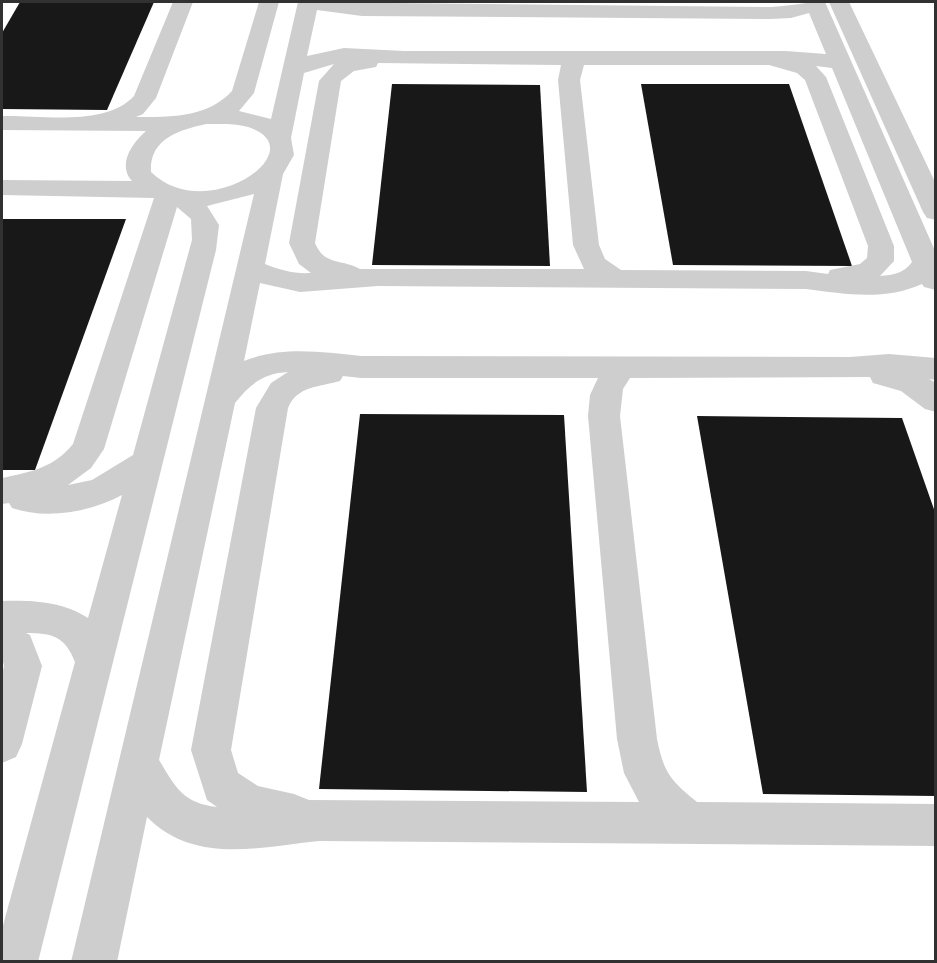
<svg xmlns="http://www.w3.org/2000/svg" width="937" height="963" font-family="Figtree,sans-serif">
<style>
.building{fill:#181818}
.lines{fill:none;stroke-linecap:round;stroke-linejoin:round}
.minor{fill:#cecece;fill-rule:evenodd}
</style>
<rect width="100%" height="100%" fill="#fff"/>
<g class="building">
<path d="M20,2H154L107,110L2,109V33Z"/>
<path d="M392,84L540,85L550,266L372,265Z"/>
<path d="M641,84H789L852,266L673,265Z"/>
<path d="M2,219H126L35,470H2Z"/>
<path d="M360,414L564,415L587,792L319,789Z"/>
<path d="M697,416L902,418L936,515V796L763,794Z"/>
</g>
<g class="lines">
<g class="minor">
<path d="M173,2H193L156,98L143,114L136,117C170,117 207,118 232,91L259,2H279L254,93L239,111L271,119L298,2L771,7C790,6 806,2 825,2L936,253V290L924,287L922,284C885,301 845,294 806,289L378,286L300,292L260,283L244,361C283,346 320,352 361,356L850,357L889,354L936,358V380L929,379L936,383V412L925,409L901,391L873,383L870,377L630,378L623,389L620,416L657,739C664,773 670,780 697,802L936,804V846L319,841C259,847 195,865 147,817L117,962H71L254,194L207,206L219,225L216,250L38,962H2V929L75,662C65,636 52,633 26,633L30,635L42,666L22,744L16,757L2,763V675L4,666L2,657V601C31,600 62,601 88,618L122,495C90,512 47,520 12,508L9,503L2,504V478C30,472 54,468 73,444L154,198L2,195V180L132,181C117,165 132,143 146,131L2,130V116C41,115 105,127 134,96ZM317,10L362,16L771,19L791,18L809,13L826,54L786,51H404L344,48L307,56ZM378,63L561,65L558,80L573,245L584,269H360C343,259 324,266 315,243L341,81L354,71L376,67ZM334,64L319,81L289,243L299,264L311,273C294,274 280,270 265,264L283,174L294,155L291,138L304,73ZM584,65H769L797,73L805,80L868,246L867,258L860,264L830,270L828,274L806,271L621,270L605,259L599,245L580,80ZM816,66L832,68L912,262C904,273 894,275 880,276L894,261V246L826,77ZM206,124C219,124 235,123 248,127C317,149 207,227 151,172C149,139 179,130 206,124ZM177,207L191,219L192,240L133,455L92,480L68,485L91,468L104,449ZM288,372L271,383L256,408L191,750L207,800L217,807C183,803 176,788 159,760L235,403C250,384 264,373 288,372ZM343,376L361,378H598L590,395L588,416L617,739L624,773L639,802L309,800L294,794L258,786L238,773L231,750L288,408C297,386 319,387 340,381Z"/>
<path d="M829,2H849L936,184V220L927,218L923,212Z"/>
</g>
</g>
<rect width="937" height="963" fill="none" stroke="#313131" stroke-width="6"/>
</svg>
